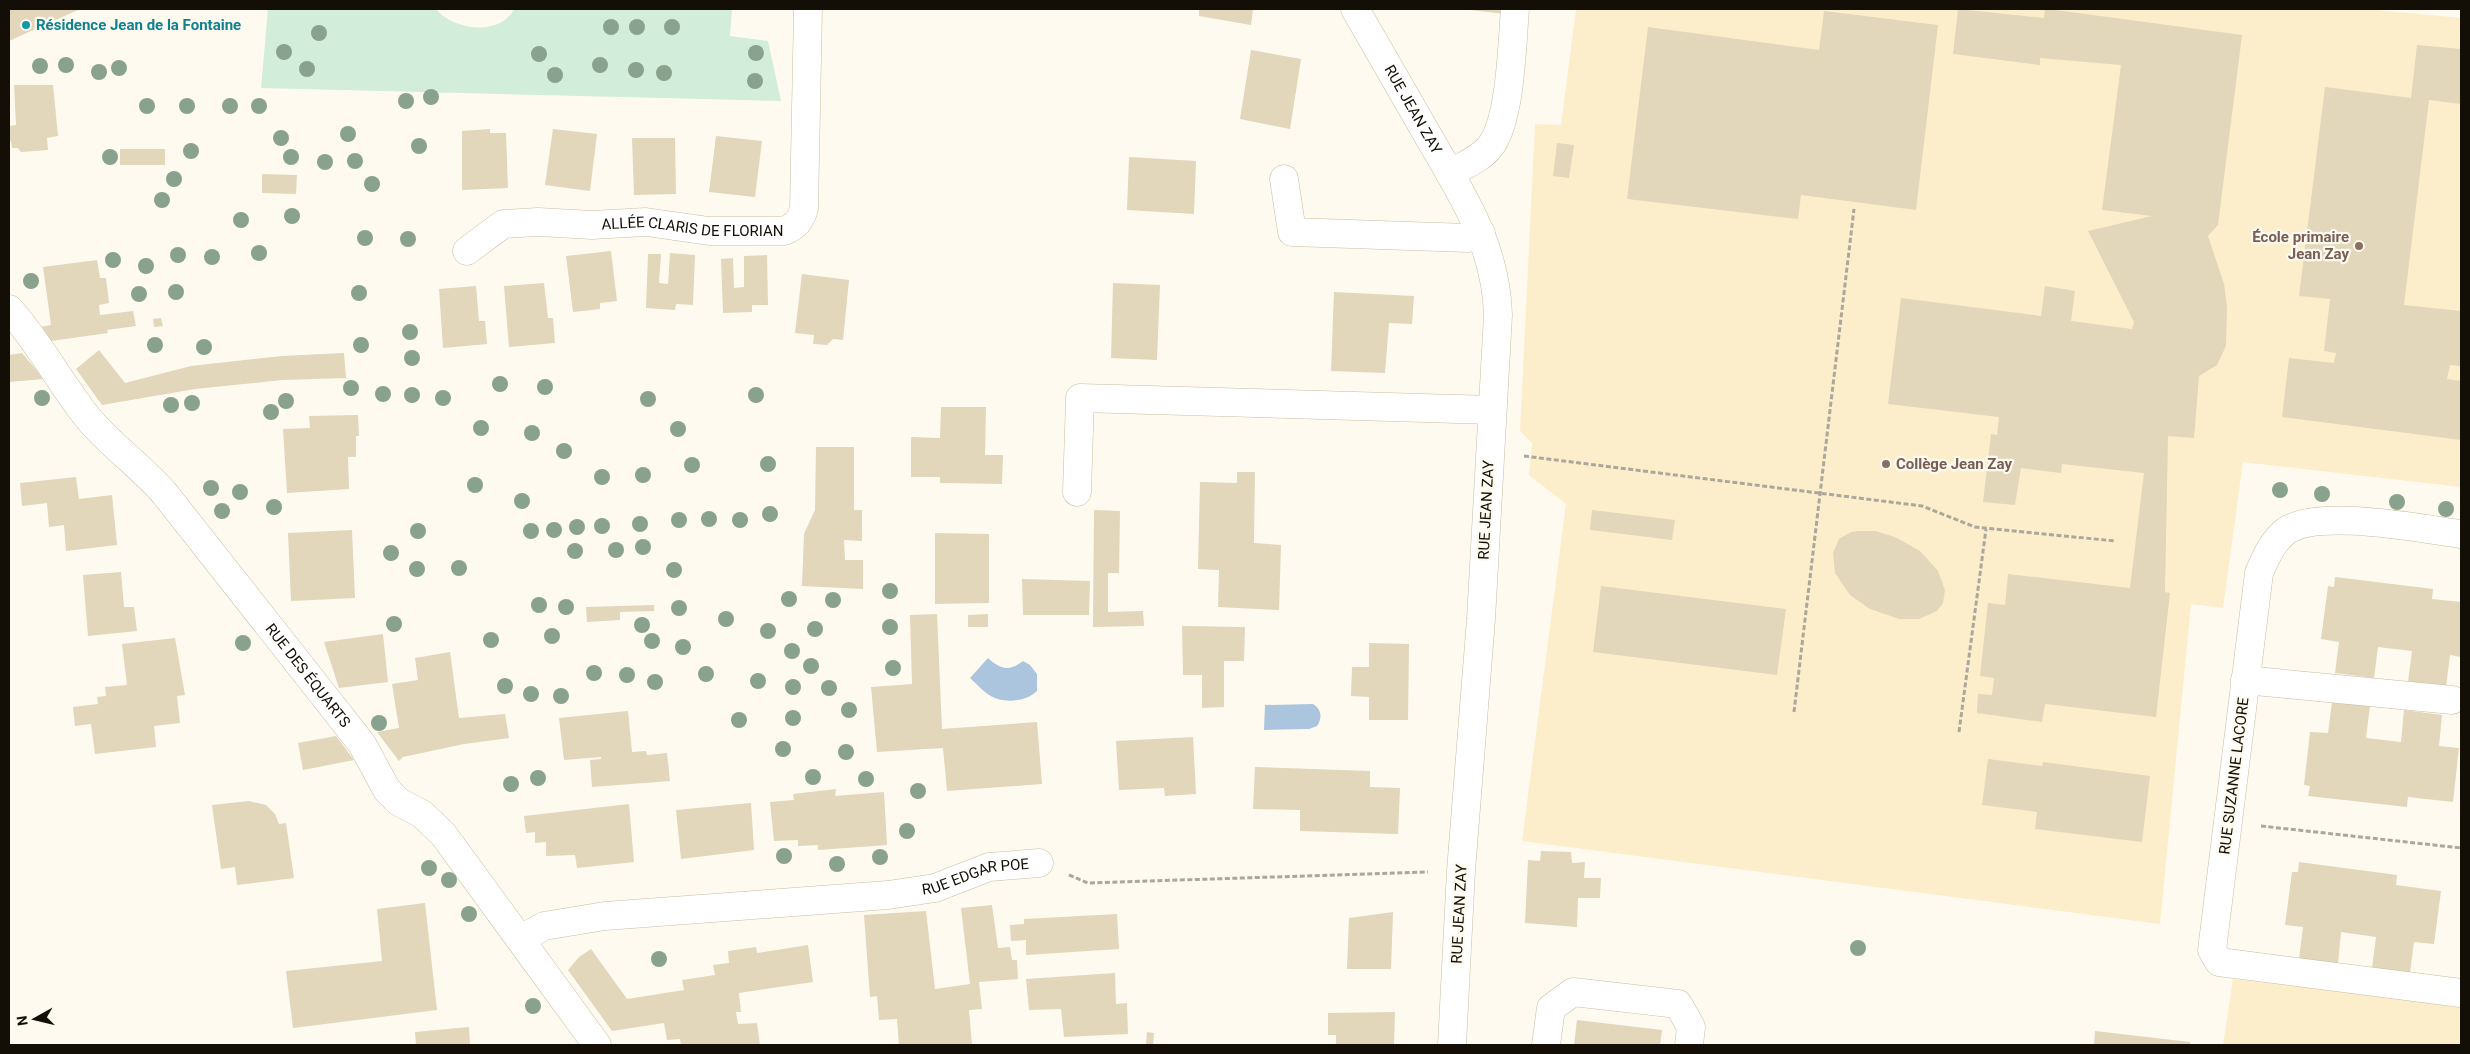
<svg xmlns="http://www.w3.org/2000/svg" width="2470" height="1054" font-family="Roboto,sans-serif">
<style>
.built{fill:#fdeecb}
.green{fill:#d2edda}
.water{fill:#aac5dd}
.building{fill:#e2d6bb}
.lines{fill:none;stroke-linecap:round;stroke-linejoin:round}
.minor-casing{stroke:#c9bda3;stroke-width:29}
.path{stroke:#aba79c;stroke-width:3;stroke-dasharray:5 2.5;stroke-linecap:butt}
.minor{stroke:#fff;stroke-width:28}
.tree{fill:#88a28d}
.culture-dot{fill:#0f9aa8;stroke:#fffaef;stroke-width:2}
.education-dot{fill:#8d6e63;stroke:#fffaef;stroke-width:2}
.labels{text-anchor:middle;stroke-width:4.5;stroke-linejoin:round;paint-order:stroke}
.culture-label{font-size:15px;font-weight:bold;fill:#0d838f;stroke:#fffaef;text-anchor:start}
.street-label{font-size:15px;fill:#130f06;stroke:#fffaef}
.education-label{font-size:15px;font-weight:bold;fill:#785e54;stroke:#fffaef;text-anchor:end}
</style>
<rect width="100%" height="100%" fill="#fffaef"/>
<g class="built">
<path d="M1576,9H2366L2461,18V487L2243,462L2223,608L2191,604L2160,924L1522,841L1566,504L1529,475L1532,443L1520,431L1535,124L1561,125Z"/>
<path d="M2233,979L2461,1005V1045H2223Z"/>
</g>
<path class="green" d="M268,9H436C453,30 500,37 514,9H732L730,36L768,41L781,101L261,88Z"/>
<g class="water">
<path d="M988,658C1000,669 1009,672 1023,661L1030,665L1037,674V691C1027,701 1008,703 995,698C986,695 977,684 970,678Z"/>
<path d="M1313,704C1321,709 1323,717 1317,726L1309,729L1264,730L1265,705Z"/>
</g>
<g class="building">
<path d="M9,9H80L9,41Z"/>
<path d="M1199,9H1253L1251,25L1199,16Z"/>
<path d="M1470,9H1505L1504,14L1470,10Z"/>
<path d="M1958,9L2044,18L2045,9H2048L2242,35L2218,225L2208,236L2224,284L2227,306L2226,346L2217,365L2199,376L2194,438L2168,436L2165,592L2170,593L2156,717L2045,704L2042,722L1977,713L1978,694L1992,695L1994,678L1980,676L1988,603L2005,605L2008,574L2130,588L2144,473L2062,464L2061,473L2021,468L2015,505L1983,502L1991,434L1997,435L1999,417L1888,404L1901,298L2041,316L2045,286L2075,291L2071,321L2132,329L2134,322L2088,231L2152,216L2102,210L2121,65L2040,58V65L1953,54Z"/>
<path d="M1824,11L1938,25L1916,210L1801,195L1798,219L1627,199L1648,27L1819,50Z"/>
<path d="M2417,45L2461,49V104L2429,100L2404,305L2461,311V366L2450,365L2447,379L2461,381V440L2282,417L2289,358L2334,363L2336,353L2324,351L2330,299L2299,296L2325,87L2411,98Z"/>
<path d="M1251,50L1301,59L1290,129L1240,119Z"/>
<path d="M14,85H53L58,136L47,138L48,150L21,152L18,148H12L11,141L9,142V126L16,125Z"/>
<path d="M490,129V133H506L508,188L462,190V131Z"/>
<path d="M553,129L597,134L590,191L545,185Z"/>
<path d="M716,136L762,141L755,197L709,192Z"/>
<path d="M632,138H675L676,194L634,195Z"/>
<path d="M1557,143L1574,145L1569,178L1553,176Z"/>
<rect x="120" y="149" width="45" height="16"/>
<path d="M1129,157L1196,161L1194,214L1127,210Z"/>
<path d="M262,174L297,175L296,194L262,193Z"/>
<path d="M611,251L617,301L600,303V309L573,312L566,256Z"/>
<path d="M670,253L695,255L693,305L676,304L675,310L646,308L648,254H661L659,283L668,284Z"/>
<path d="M767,255L768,305H752V312L723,313L721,259L733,258L734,288L744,287V256Z"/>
<path d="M97,260L100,278H106L109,303L99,305L100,315L133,311L136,326L107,330L108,333L51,341L40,327L51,325L43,267Z"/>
<path d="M802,274L849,280L843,340L833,339L827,345L813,344L814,335L795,333Z"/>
<path d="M544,283L548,318H553L555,343L509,347L504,286Z"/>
<path d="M1113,283L1160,285L1157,360L1111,358Z"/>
<path d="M476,286L479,321H485L487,344L443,348L439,289Z"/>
<path d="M1334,292L1414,296L1412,324L1389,323L1385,373L1331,371Z"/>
<path d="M161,318L163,326L154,327L153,319Z"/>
<path d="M99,350L125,383L191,366L282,356L344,353L346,378L282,380L195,389L102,405L76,369Z"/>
<path d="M22,353L44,379L9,382V355Z"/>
<path d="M941,407H986L985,455H1003L1002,484L940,483V477H911V437L940,438Z"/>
<path d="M358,415L359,436H356V457H348L349,489L287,493L283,429L310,428L309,416Z"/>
<path d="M816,447H854V510H862V541L844,540L845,560H863V589L802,586L804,534L815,510Z"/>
<path d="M1237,472H1255L1254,543L1281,545L1279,610L1218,607L1219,570L1198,569L1200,482L1237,483Z"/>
<path d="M76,477L79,499L112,495L117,545L66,551L64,525L49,527L47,503L22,506L20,483Z"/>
<path d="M1094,510L1120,511L1119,573H1108V612L1143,611L1144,626L1093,627Z"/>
<path d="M1592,510L1675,520L1672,540L1590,530Z"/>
<path d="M352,530L355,598L291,601L288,533Z"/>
<path d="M1859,531H1875L1895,537L1920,551L1938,571L1945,590L1943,603L1937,611L1919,619H1899L1870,609L1850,595L1835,573L1833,553L1839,539L1851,532Z"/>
<path d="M935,533L989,534V603L935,604Z"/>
<path d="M121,572L124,607H134L137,631L88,636L83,575Z"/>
<path d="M2335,577L2433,589L2432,599L2461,602V657L2450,655L2446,687L2408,682L2412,651L2378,647L2374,678L2335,673L2339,642L2321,639L2328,586L2334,587Z"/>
<path d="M1022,579L1090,581L1089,615H1023Z"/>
<path d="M1601,586L1786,609L1777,675L1593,652Z"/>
<path d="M654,605V611L620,612V620L587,622L586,607Z"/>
<path d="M937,614L942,729L1037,722L1042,784L947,791L943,748L877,752L871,687L912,684L910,615Z"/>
<path d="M988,614V627H968V615Z"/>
<path d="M1182,626L1245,627L1244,661H1224V707L1202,708V675H1183Z"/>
<path d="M383,634L388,682L339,688L324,642Z"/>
<path d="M175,638L185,695L177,696L180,723L154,726L156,747L95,754L91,724L75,726L73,707L98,704L97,697L106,696L105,687L127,685L122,644Z"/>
<path d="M1369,643L1409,644L1408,720H1369V697L1351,696L1352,667H1369Z"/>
<path d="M450,652L459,718L505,714L509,738L464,744L403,757L399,761L377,732L399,728L392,684L418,680L415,658Z"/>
<path d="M2332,702L2370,706L2366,738L2401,742L2404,710L2442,715L2439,746L2459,748L2453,802L2408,797L2407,807L2308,796L2310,786L2304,785L2310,732L2328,733Z"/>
<path d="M628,711L632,752L646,751L647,755L667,753L670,781L592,787L590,760L601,759V757L564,760L559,718Z"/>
<path d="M336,736L354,760L303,770L298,743Z"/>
<path d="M1193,737L1196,794L1165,796L1164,788L1119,790L1116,741Z"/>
<path d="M1988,759L2042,766L2043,762L2150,776L2142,842L2035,829L2037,812L1982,805Z"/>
<path d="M1255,767L1370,771V787L1400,788L1398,834L1300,831V810L1253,809Z"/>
<path d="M836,789L835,796L884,792L887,845L818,850V845L798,846V840L774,841L770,802L794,800L793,794Z"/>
<path d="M249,801L266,805L275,814L279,824L286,823L294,878L237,885L235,867L221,869L212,805Z"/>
<path d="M751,803L754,850L681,859L676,810Z"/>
<path d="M629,804L634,862L577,868L575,855L546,856V842L535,843V832L526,833L524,816Z"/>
<path d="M1541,851L1571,852L1572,863L1585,862L1584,878H1601L1600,898H1578L1577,927L1525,923L1528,860L1540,861Z"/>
<path d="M2299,862L2397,875L2396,885L2441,891L2434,944L2414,942L2410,973L2372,968L2376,937L2341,932L2338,964L2299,959L2303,927L2285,925L2292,872H2298Z"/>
<path d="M425,903L437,1010L293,1028L286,971L382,961L377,909Z"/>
<path d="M992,905L998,948L1010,947L1012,960H1017L1018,979L979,982L982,1009L969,1010L972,1045H899L897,1019L879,1020L877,996L870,997L864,915L926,911L935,989L970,984L961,908Z"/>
<path d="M1393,912L1391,969H1347L1349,918Z"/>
<path d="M1117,914L1119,949L1026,955V940L1011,941L1010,925L1024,924V919Z"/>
<path d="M808,945L813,982L739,993L741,1012H736L738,1024L757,1023L760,1045H681L680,1039L667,1040L664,1023L612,1031L568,970L579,957L591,949L627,999L684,990L682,980L715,975L713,965L729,963L728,951L756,947L757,953Z"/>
<path d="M1115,973L1116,1004L1127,1003L1128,1034L1064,1037L1061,1009L1029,1010L1026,979Z"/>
<path d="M1395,1012L1394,1045H1336V1035H1328V1013Z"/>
<path d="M1577,1020L1662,1030L1660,1045H1574Z"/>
<path d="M469,1027L470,1045H416L415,1032Z"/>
<path d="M2095,1031L2190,1042V1045H2094Z"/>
<path d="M1147,1032L1154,1033L1153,1045H1146Z"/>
</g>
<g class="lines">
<g class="minor-casing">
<g id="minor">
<path id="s1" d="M1355,9C1379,50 1403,92 1427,134C1461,193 1496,244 1498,315L1481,619L1461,871L1452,1045"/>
<path d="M1450,174C1462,166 1480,159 1489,148C1511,123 1512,43 1515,9"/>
<path d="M1284,179L1292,232L1468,238L1481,233"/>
<path id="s2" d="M467,251L503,224L538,222L592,225L646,222L709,231H784C796,226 800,221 804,209L808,9"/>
<path id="s3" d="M9,309C39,342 60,383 88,418C111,446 142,467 165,494L362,744L387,790L399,802L422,814L443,834L597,1045"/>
<path d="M1077,492L1080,398L1492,410"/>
<path d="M2461,534C2422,529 2318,508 2286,531C2272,542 2266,557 2259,573L2212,950L2219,962L2461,993"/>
<path d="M2245,680L2452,700"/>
<path id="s4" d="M521,939L544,926L605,916L888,895L935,888L989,867L1039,863"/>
<path d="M1546,1045L1551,1008L1573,992L1678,1004L1691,1027L1689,1045"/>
</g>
</g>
<g class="path">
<path d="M1524,456L1922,506L1975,527L2115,541"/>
<path d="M1794,712L1854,209"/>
<path d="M1959,732L1986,529"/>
<path d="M2261,826L2461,848"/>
<path d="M1069,875L1088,883L1428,872"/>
</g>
<use href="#minor" class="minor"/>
</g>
<g class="tree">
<circle cx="611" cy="27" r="8"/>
<circle cx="637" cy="27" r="8"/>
<circle cx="672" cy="27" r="8"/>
<circle cx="319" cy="33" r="8"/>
<circle cx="284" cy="52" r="8"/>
<circle cx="756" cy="53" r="8"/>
<circle cx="539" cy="54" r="8"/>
<circle cx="66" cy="65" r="8"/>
<circle cx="600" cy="65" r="8"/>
<circle cx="40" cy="66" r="8"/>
<circle cx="119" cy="68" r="8"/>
<circle cx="307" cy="69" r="8"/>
<circle cx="636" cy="70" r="8"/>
<circle cx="99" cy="72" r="8"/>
<circle cx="664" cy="73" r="8"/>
<circle cx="555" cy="75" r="8"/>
<circle cx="755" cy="81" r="8"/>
<circle cx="431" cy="97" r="8"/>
<circle cx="406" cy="101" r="8"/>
<circle cx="147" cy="106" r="8"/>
<circle cx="187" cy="106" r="8"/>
<circle cx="230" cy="106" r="8"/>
<circle cx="259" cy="106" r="8"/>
<circle cx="348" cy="134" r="8"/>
<circle cx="281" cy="138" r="8"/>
<circle cx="419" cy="146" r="8"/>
<circle cx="191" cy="151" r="8"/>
<circle cx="110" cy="157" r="8"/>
<circle cx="291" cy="157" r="8"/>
<circle cx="355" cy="161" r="8"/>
<circle cx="325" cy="162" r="8"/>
<circle cx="174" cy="179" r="8"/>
<circle cx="372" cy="184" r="8"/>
<circle cx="162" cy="200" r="8"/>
<circle cx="292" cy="216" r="8"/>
<circle cx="241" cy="220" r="8"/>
<circle cx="365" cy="238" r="8"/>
<circle cx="408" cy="239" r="8"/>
<circle cx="259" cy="253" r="8"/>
<circle cx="178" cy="255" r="8"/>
<circle cx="212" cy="257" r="8"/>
<circle cx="113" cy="260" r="8"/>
<circle cx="146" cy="266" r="8"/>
<circle cx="31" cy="281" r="8"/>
<circle cx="176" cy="292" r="8"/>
<circle cx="359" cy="293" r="8"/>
<circle cx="139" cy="294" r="8"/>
<circle cx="410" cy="332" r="8"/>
<circle cx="155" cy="345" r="8"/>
<circle cx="361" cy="345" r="8"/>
<circle cx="204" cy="347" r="8"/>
<circle cx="412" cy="358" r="8"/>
<circle cx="500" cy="384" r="8"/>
<circle cx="545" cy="387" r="8"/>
<circle cx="351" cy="388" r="8"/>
<circle cx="383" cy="394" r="8"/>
<circle cx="412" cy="395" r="8"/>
<circle cx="756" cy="395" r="8"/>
<circle cx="42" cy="398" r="8"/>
<circle cx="443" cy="398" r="8"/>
<circle cx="648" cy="399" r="8"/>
<circle cx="286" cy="401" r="8"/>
<circle cx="192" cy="403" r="8"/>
<circle cx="171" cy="405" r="8"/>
<circle cx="271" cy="412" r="8"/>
<circle cx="481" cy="428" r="8"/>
<circle cx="678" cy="429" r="8"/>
<circle cx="532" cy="433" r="8"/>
<circle cx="564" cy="451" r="8"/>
<circle cx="768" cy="464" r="8"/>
<circle cx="692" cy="465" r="8"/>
<circle cx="643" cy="475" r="8"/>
<circle cx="602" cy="477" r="8"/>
<circle cx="475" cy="485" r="8"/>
<circle cx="211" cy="488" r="8"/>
<circle cx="2280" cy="490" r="8"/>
<circle cx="240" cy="492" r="8"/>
<circle cx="2322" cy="494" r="8"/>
<circle cx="522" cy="501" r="8"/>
<circle cx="2397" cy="502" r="8"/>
<circle cx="274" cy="507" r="8"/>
<circle cx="2446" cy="509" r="8"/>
<circle cx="222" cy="511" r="8"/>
<circle cx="770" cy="514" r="8"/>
<circle cx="709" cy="519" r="8"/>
<circle cx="679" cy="520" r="8"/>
<circle cx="740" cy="520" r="8"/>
<circle cx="640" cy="524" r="8"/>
<circle cx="602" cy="526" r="8"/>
<circle cx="577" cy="527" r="8"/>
<circle cx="554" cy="530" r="8"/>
<circle cx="418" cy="531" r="8"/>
<circle cx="531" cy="531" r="8"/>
<circle cx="643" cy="547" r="8"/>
<circle cx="616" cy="550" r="8"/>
<circle cx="575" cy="551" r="8"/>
<circle cx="391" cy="553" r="8"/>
<circle cx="459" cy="568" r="8"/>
<circle cx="417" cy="569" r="8"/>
<circle cx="674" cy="570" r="8"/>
<circle cx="890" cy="591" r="8"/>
<circle cx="789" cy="599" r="8"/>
<circle cx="833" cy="600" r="8"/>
<circle cx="539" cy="605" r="8"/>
<circle cx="566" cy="607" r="8"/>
<circle cx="679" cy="608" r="8"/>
<circle cx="726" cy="619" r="8"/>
<circle cx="394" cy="624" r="8"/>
<circle cx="642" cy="625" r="8"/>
<circle cx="890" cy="627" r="8"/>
<circle cx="815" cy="629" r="8"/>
<circle cx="768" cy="631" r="8"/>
<circle cx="552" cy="636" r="8"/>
<circle cx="491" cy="640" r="8"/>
<circle cx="652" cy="641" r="8"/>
<circle cx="243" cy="643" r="8"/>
<circle cx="683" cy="647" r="8"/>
<circle cx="792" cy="651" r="8"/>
<circle cx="811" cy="666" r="8"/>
<circle cx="893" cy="668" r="8"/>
<circle cx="594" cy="673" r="8"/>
<circle cx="706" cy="674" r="8"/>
<circle cx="627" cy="675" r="8"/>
<circle cx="758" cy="681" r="8"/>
<circle cx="655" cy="682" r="8"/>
<circle cx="505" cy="686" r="8"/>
<circle cx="793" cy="687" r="8"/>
<circle cx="829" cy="688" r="8"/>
<circle cx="531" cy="694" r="8"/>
<circle cx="561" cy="696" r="8"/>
<circle cx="849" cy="710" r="8"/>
<circle cx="793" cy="718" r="8"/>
<circle cx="739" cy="720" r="8"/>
<circle cx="379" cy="723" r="8"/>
<circle cx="783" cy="749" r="8"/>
<circle cx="846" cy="752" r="8"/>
<circle cx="813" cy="777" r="8"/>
<circle cx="538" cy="778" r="8"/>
<circle cx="866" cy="779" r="8"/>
<circle cx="511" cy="784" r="8"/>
<circle cx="918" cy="791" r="8"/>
<circle cx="907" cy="831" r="8"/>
<circle cx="784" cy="856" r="8"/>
<circle cx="880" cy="857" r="8"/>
<circle cx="837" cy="864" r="8"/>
<circle cx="429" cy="868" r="8"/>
<circle cx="449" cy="880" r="8"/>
<circle cx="469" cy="914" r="8"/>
<circle cx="1858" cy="948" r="8"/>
<circle cx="659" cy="959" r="8"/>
<circle cx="533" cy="1006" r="8"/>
</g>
<circle class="culture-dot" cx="26" cy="25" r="5"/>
<g class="education-dot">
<circle cx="2359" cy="246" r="5"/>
<circle cx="1886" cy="464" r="5"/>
</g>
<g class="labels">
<g class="culture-label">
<text x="36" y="30">Résidence Jean de la Fontaine</text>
</g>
<g class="street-label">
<text dy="5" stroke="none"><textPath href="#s1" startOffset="116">RUE JEAN ZAY</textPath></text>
<text dy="5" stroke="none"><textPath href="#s2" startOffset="235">ALLÉE CLARIS DE FLORIAN</textPath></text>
<text transform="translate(1486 510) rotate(-87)" y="5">RUE JEAN ZAY</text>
<text dy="5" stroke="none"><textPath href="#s3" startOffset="474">RUE DES ÉQUARTS</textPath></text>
<text transform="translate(2234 776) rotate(-83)" y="5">RUE SUZANNE LACORE</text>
<text dy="5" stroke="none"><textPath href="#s4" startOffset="462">RUE EDGAR POE</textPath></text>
<text transform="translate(1459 914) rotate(-87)" y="5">RUE JEAN ZAY</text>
</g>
<g class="education-label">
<text x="2349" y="242">École primaire<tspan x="2349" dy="17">Jean Zay</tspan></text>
<text x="1896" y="469" text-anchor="start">Collège Jean Zay</text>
</g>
</g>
<rect width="2470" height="1054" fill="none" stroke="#130f06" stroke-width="20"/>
<g transform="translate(35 1019) rotate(262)" stroke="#fffaef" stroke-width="4" paint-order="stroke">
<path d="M0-4L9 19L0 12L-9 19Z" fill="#130f06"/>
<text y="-8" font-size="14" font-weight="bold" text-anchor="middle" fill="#130f06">N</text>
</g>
</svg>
